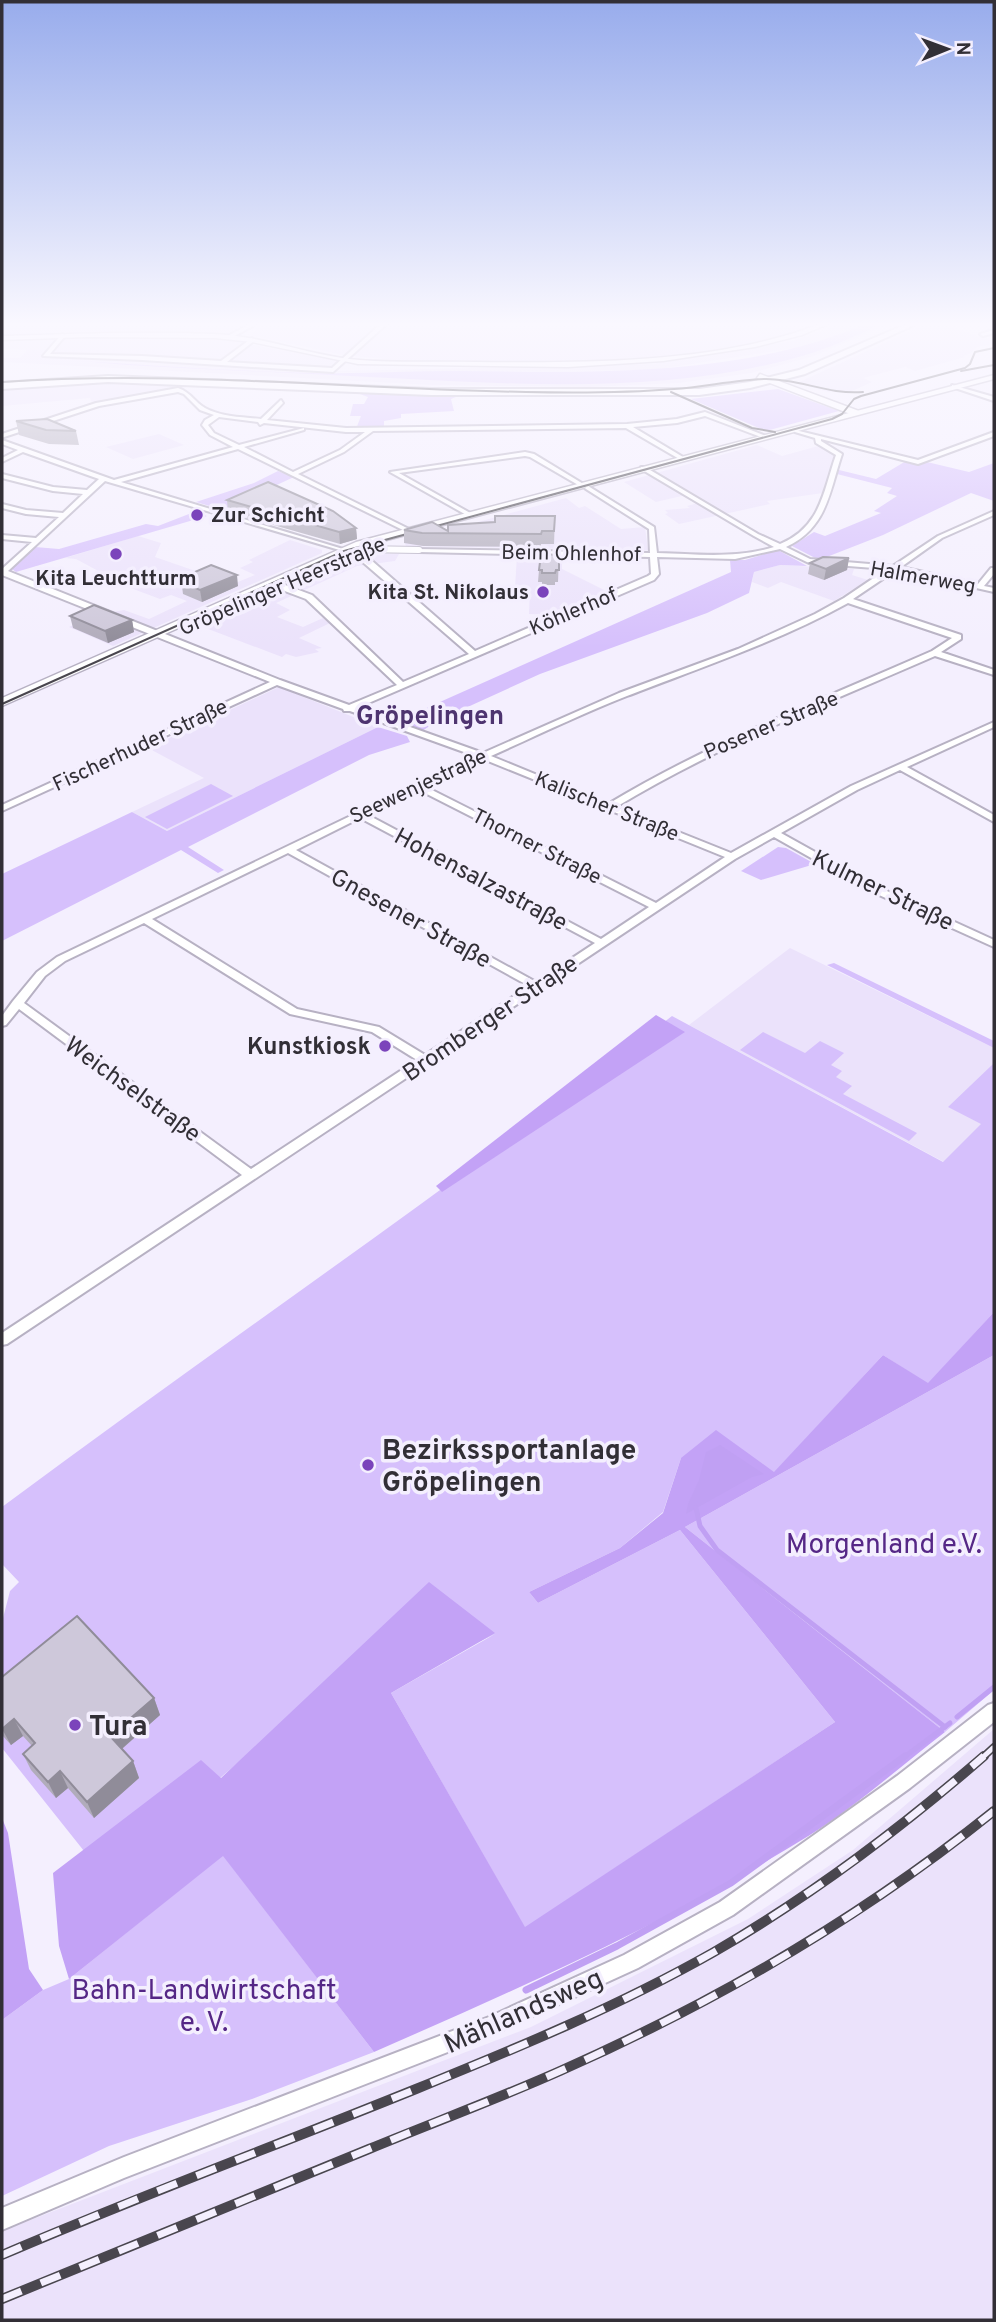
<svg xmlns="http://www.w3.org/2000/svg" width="996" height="2322" font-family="Overpass,sans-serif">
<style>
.built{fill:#ebe2fb}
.green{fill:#d6c0fc}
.forest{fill:#c3a2f6}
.water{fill:#c0a0f3}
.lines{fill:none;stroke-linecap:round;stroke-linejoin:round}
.stream-far1{stroke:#c0a0f3;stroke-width:5}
.stream{stroke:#c0a0f3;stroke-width:7}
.pedestrian-casing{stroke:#b7b1c3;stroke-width:8}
.minor-casing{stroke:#b7b1c3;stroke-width:4}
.tertiary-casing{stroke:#b7b1c3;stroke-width:3}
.secondary-casing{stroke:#b7b1c3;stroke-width:3}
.primary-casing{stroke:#b7b1c3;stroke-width:4}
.pedestrian{stroke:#fff;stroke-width:6}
.minor{fill:#fff;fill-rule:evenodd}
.tertiary{fill:#fff;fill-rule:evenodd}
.secondary{fill:#fff;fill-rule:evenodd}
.primary{fill:#fff;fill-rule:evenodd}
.tram{stroke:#49464e;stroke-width:2}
.rail-far1-casing{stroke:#49464e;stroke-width:8}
.rail-casing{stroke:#49464e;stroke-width:10}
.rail-far1{stroke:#f4effe;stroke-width:5;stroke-dasharray:17;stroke-linecap:butt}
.rail{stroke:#f4effe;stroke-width:7;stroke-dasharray:21;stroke-linecap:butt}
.wall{fill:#b1acbb}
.shaded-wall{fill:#908c99}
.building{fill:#cec8da;stroke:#908c99;stroke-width:2}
.poi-dot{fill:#7b44bb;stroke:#f4effe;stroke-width:2.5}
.labels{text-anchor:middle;stroke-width:7;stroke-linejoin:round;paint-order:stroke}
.far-poi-label{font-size:21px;font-weight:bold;fill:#322f36;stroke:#f4effe;text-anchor:start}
.far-street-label{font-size:21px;fill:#322f36;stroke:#f4effe}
.street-label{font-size:24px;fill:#322f36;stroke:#f4effe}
.poi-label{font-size:24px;font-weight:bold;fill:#322f36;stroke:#f4effe;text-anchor:end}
.far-district-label{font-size:26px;font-weight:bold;fill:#4e3470;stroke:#f4effe}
.near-poi-label{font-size:28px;font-weight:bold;fill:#322f36;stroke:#f4effe;text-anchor:start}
.near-park-label{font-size:28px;fill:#552786;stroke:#f4effe}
.near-street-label{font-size:28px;fill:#322f36;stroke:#f4effe}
</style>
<rect width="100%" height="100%" fill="#f4effe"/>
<g class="built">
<path d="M2,323H245L223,339L343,362L337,371L652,364L792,341L845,323H868L843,334L794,348L653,370L297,373L447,381L591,382L661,380L748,368L815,352L884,323H891L814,356L751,373L678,383L590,387L433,385L2,362V358H20L27,350L2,349Z"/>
<path d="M264,323H588L586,325L611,327L629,323H825L799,334L707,353L560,365L417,362L343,355L250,335Z"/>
<path d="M922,326H945L994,341V344L977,347L971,353L963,356L965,357L915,371L905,367L863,378L872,382L852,391L828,392L797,383Z"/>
<path d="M98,382L189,384L184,389L159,390L104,401L92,403L90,398L2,406V390Z"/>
<path d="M159,434L184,445L133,459L106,447Z"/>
<path d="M757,445L782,456L822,445L837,453L823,493L767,501L770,504L679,524L665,514L668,513L665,510L690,508L687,506L698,503L710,509L686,495L656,502L624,482Z"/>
<path d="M566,498L579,508L585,506L621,529L645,527L648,550L406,546L404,542Z"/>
<path d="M138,536L161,543L155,557L233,584L255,575L240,568L253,562L249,560L290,540L322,550V553L113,646L69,627L96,615L124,610L149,619L187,601L171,595L160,599L128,587L76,559L65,558Z"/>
<path d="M372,553L399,554L395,561L357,566L276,603L290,610L277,617L303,627L323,618L330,623L299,638L322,648L315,649L319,652L296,657L286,654L282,657L203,627Z"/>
<path d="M517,556L562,557V569L608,592L555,615L529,614L530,587H515Z"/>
<path d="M780,565L854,569L852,575L868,580L834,601L781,582L768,588L752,582L754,572Z"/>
<path d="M279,687L378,727L167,831L132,812L204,778L148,748Z"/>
<path d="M790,948L994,1048V1063L949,1107L982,1124L944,1162L689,1025Z"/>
<path d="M994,1729V2320H2V2231L531,2027L748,1919L853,1850Z"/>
</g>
<g class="green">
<path d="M868,323H884C861,333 839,344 815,352C679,395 528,385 388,378C301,373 214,370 128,365L81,361C159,366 236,371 314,373C361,374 409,371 456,371C592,372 741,378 868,323Z"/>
<path d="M778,389L839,411L766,431L691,399Z"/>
<path d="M363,392L457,395L456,397L451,399L454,411L401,414V418L384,421V428L356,429L361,416H350L353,404H364L368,397L360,394Z"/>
<path d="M906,461L918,465L927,462L969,472L994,463V501L971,493L883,535L819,560L792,546L814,532L825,536L881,513L874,511L897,496L887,493L892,488L837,474L839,470L876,479Z"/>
<path d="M278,471L294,477L223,510L196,502L254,483Z"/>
<path d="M194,512L207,516L16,572L12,569L35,547L59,549L146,524L158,526Z"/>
<path d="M778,550L807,566L780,565L754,572L749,593L707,613L540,674L439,720L422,731L395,722L731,572L730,560H745Z"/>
<path d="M378,727L407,736L410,742L369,755L188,847L224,870L218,873L181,850L2,941V874L132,812L167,831Z"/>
<path d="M211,784L233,796L167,829L145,817Z"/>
<path d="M778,847L786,848L815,864L761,880L741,871Z"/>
<path d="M834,963L994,1041V1048L827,965Z"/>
<path d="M672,1016L943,1162L981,1124L948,1107L994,1063V1312L928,1384L883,1355L774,1473L681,1458L663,1512L620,1548L529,1592L538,1603L680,1530L835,1722L525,1928L391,1693L495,1634L247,1755L220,1778L201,1761L84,1851L2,1748V1622L10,1591L19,1582L2,1564V1507C224,1342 454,1186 672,1016Z"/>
<path d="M763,1032L805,1053L820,1041L844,1053L831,1065L842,1071L836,1077L852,1086L843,1094L917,1133L909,1141L740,1050Z"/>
<path d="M994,1355V1690L945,1732L685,1527Z"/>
<path d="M223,1855L374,2052L252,2099L109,2146L2,2196V2020L43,1990L69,1979Z"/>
</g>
<g class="forest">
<path d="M656,1015L685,1032L442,1192L436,1186Z"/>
<path d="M994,1312V1355L685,1527L945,1732C902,1765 855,1807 810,1835C672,1921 522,1987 374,2052L223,1856L69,1979L59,1946L53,1873L201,1760L221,1778L429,1582L495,1633L391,1693L525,1927L835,1722L680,1530L538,1603L529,1592L620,1548L663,1513L681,1458L716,1430L774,1472L883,1355L928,1383Z"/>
<path d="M2,1818L8,1833L29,1969L43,1990L2,2020Z"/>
</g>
<path class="water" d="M720,1445L764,1474L752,1477L686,1514L688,1504L699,1480L706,1452Z"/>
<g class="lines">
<g class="stream-far1">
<path d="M696,1508L700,1526L717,1550L945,1727"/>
<path d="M957,1717L994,1687"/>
<path d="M903,1758L950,1723"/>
</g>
<path class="stream" d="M526,1990L617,1946L731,1883L905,1756"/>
<g class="pedestrian-casing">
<path id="pedestrian" d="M361,549L419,550"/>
</g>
<g class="minor-casing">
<g id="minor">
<path d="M252,323H258L231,338L226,337Z"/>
<path d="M382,323H388L333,372L142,360L43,356L62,334L65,336L50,354L142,356L221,361L252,338L254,341L227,362L332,368Z"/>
<path d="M994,330V333L983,336L980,334Z"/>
<path d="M952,385L994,397V401L952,387Z"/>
<path d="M178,388C192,393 194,402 205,408C221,417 243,417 261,419L281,400L283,403L267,420L346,428L627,424L677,419L705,412L766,436L761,437L705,416L677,423L633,427L683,457L681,460L626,428L373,431L344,452L298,474L411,530L412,531L409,533L238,449L121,482L353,552V554L105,481L8,571L280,680L349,705L397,685L306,599L274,587V583H280L312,595L403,682L469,654L365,564L361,561L340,559V555L363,557L371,560L475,651L648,576L651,574L650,557L419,552L415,550L417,549L650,553L649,529L586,489L585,488L588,486L654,527L657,553C696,554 736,559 774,547L754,536L641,469V467H645L758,534L780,544C821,527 823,492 836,455L816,443L815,438L795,432V430L918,460L994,432V436L918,464L821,439V441L842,454C829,493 827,528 786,547L810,559L893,566L938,536L994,511V515L942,538L901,567L978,584L991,568H994V574L984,586L994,588V592L896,570L853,599L961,635V639L941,652L994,670V675L935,656C827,703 717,746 616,807L731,853L851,786L994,722V727L907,767L994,815V822L900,770L857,790L781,833L876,886L994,940V947L868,890L774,837L735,859L7,1344L2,1345V1333L242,1175L19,1009L6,1025L2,1026V1016L13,1001L37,972L57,957L413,786L414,784L475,756L350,711H344L343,709L277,685L2,811V805L270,682L2,575V569L32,542L2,539V535L36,538L59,517L26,514L2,508V504L26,510L63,513L83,494L53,491L2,478V474L53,487L87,490L99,479L23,452L2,462V458L18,450L2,444V440L114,480L233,447L210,435L202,425L205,420L214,415L200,410L184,394L178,392L99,406L4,437L2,438V434L96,403ZM219,417L258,422L260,425L264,423L346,432H365L340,450L293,472L244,447L304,430V428L239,445L214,433L208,425ZM780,549L809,563L887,569L844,598L815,614L738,649L619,693L483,753L357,708L654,580L659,574L657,557L735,559ZM848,603L952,638L932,651C823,699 711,742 608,804L491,756C536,736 581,714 627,696C702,667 777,642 848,603ZM483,759L725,857L656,903L426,787ZM419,790L649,907L601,939L368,815ZM360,818L595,943L536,982L296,850ZM288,853L529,986L425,1055L379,1027L297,1009L152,919ZM144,923L290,1014L372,1032L417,1060L251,1169L24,1003L45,976L65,961Z"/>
<path d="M525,452L534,454L585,485L580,486L530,457L525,456L399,473L472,514V516L470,517L390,472Z"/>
<path d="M994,1703V1722L910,1788L733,1915L638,1968L494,2034L124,2178L2,2230V2208L124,2157L489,2017L624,1955L720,1902L897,1776L988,1705Z"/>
</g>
</g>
<g class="tertiary-casing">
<g id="tertiary">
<path d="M822,323H830L802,335L755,347L663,361L568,367L358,364L252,342L215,338L87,337L2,340V336C72,334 143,331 214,334C264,336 311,356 360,360C398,363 438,361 476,362C585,363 720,364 822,323Z"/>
<path d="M760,374L859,411L860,413L853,415L757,378Z"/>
</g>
</g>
<g class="secondary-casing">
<path id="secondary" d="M994,375V379L364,546L2,706V698L356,542Z"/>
</g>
<g class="primary-casing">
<path id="primary" d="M909,323H919L805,374L750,388L699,395H431L108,382L2,389V383L108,376L431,389H699L750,382L799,370Z"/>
</g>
<use href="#pedestrian" class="pedestrian"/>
<use href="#minor" class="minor"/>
<use href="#tertiary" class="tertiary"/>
<use href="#secondary" class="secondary"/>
<use href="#primary" class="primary"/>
<g class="tram">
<path d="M961,371L994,365"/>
<path d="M2,382C177,370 351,389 526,392C575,393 625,393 674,389C704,387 734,380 764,379C798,378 828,395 863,392"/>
<path d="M671,392L752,428L775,432"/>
<path d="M2,704L344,551L832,419L842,414L854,399L861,396L965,368L970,364L975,352L994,348"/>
</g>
<g class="rail-far1-casing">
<path id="rail-far1" d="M982,1758L994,1747"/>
</g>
<g class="rail-casing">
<g id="rail">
<path d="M2,2255C139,2196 278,2145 416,2089C517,2048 619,2006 714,1952C811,1896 900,1829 984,1756"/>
<path d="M2,2299C124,2249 247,2199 369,2149C432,2123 497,2099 560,2071C716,2002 861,1918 994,1811"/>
</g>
</g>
<use href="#rail-far1" class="rail-far1"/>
<use href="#rail" class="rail"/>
</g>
<g class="wall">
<path d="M16,421L76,431L79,445L49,444L19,435Z"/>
<path d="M227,500L356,528L357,539L340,544L228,512Z"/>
<path d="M555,516L554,544H541V547L423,546L404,543V530L448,531Z"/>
<path d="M559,555L558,582H555V585H542V582H538L539,570Z"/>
<path d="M849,558L847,570L824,580L808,574L810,563Z"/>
<path d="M181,578L238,586L202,602L183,594Z"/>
<path d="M70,616L132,620L134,632L108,643L73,628Z"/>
<path d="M2,1677L154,1698L160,1715L122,1749L133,1761L139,1778L94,1818L68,1788L56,1798L31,1770L23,1754L32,1746L23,1736L11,1745L2,1735Z"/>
</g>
<g class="shaded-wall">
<path d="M356,528L357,539L340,544L339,532Z"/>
<path d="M849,558L847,570L824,580L826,569Z"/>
<path d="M237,575L238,586L202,602L200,590Z"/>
<path d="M132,620L134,632L108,643L105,631Z"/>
<path d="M154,1698L160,1715L117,1753L110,1736Z"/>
<path d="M14,1719L23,1736L11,1745L2,1729Z"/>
<path d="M133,1761L139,1778L94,1818L87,1802Z"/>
<path d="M60,1771L68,1788L56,1798L48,1782Z"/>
</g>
<g class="building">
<path d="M47,419L76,431L46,430L16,421Z"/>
<path d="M268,482L333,511L356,528L339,532L227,500Z"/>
<path d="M495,516H555L554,531H542L541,534L422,533L404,530L432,522L448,531V525L495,522Z"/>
<path d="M541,554L559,555V570H556L555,573H542V570H539Z"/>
<path d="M823,557L849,558L826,569L810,563Z"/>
<path d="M211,565L237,575L200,590L181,582L186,580L181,578Z"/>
<path d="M94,605L132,620L105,631L70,616Z"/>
<path d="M77,1616L154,1698L110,1736L133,1761L87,1802L60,1771L48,1782L23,1754L35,1743L14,1719L2,1729V1677Z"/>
</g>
<linearGradient id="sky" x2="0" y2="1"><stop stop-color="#98acec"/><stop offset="0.5" stop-color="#faf8ff"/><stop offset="1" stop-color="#faf8ff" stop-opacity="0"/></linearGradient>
<rect width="996" height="648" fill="url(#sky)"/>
<g class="poi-dot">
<circle cx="197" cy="515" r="7"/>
<circle cx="116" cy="554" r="7"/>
<circle cx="543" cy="592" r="7"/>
<circle cx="385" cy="1046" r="7"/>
<circle cx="368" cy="1465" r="7"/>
<circle cx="75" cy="1725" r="7"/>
</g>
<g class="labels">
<g class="far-poi-label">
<text x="211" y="522">Zur Schicht</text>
<text x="116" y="585" text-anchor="middle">Kita Leuchtturm</text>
<text x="529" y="599" text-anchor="end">Kita St. Nikolaus</text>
</g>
<g class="far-street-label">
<text transform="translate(571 553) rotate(1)" y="7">Beim Ohlenhof</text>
<text transform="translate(923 577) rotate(10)" y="7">Halmerweg</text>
<text transform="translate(282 586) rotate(-23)" y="7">Gröpelinger Heerstraße</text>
<text transform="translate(573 611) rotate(-23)" y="7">Köhlerhof</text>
<text transform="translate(771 725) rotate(-23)" y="7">Posener Straße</text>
<text transform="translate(140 745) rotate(-25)" y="7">Fischerhuder Straße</text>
<text transform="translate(418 786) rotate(-25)" y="7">Seewenjestraße</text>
<text transform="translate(607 806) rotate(22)" y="7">Kalischer Straße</text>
<text transform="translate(537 846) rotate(27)" y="7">Thorner Straße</text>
</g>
<g class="street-label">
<text transform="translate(481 879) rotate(28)" y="8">Hohensalzastraße</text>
<text transform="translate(883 890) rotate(26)" y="8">Kulmer Straße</text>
<text transform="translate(411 918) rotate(29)" y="8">Gnesener Straße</text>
<text transform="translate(490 1018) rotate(-34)" y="8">Bromberger Straße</text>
<text transform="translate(133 1089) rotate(36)" y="8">Weichselstraße</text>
</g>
<g class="poi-label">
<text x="371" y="1054">Kunstkiosk</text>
</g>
<g class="far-district-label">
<text x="430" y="724">Gröpelingen</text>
</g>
<g class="near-poi-label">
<text x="382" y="1459">Bezirkssportanlage<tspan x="382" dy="32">Gröpelingen</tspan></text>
<text x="89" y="1735">Tura</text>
</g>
<g class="near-park-label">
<text x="884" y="1553">Morgenland e.V.</text>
<text x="204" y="1999">Bahn-Landwirtschaft<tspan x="204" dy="32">e. V.</tspan></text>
</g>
<g class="near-street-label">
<text transform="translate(523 2010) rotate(-24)" y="10">Mählandsweg</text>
</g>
</g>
<rect width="996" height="2322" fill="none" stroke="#322f36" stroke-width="7"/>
<g transform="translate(947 49) rotate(89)" stroke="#f4effe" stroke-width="5" paint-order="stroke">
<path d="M0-5L12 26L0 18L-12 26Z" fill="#322f36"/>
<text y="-10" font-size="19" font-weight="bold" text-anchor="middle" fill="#322f36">N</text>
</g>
</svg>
